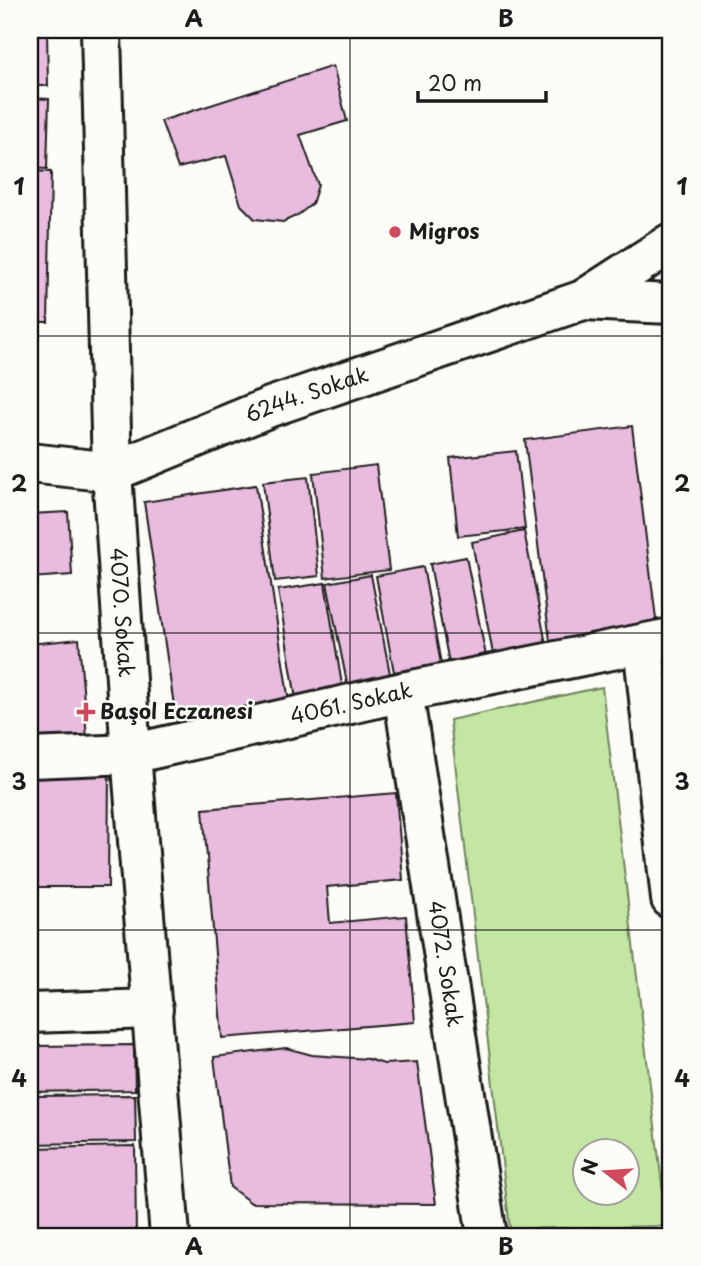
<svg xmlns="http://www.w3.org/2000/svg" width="701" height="1266" font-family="'Playpen Sans',sans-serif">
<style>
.green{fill:#c3e7a2;stroke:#70825f;stroke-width:2;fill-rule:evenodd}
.building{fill:#e9bbdf;stroke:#1c1c1c;stroke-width:2}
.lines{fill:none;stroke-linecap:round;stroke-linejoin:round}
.minor-casing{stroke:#1c1c1c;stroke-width:44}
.minor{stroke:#fdfcf7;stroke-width:38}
.grid{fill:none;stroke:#1c1c1c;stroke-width:2;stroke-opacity:0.55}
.poi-dot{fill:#d1495b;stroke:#fdfcf7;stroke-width:2.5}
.labels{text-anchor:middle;stroke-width:5;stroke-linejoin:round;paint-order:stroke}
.poi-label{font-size:21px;font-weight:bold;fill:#1c1c1c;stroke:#fdfcf7;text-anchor:start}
.street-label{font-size:21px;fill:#1c1c1c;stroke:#fdfcf7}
.neatline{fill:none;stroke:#1c1c1c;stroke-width:2.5}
.grid-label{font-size:23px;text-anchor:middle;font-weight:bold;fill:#1c1c1c}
</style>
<rect width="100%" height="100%" fill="#fdfcf7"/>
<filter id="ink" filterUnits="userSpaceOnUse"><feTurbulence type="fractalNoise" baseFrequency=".0143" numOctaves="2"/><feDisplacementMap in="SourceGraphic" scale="14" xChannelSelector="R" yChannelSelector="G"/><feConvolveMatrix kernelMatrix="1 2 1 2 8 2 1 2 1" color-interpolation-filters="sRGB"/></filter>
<g filter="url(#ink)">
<path class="green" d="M602,687L667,1226L510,1229L450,720ZM586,1150H628V1192H586Z"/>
<g class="building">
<path d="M30,30H47L48,86H30Z"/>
<path d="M333,66L347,121L300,135L318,185L312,204L298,215L283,222L255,219L241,205L226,156L178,168L161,121Z"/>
<path d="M30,98L49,99L47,169L30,168Z"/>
<path d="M30,171L51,172L48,322H30Z"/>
<path d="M632,426L657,627L550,641L525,440Z"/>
<path d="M516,451L525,529L458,536L450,458Z"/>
<path d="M376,465L389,570L325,578L313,473Z"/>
<path d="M308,477L319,576L275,581L263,482Z"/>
<path d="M256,485L289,702L176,719L144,502Z"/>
<path d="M68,512L72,575L30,578V514Z"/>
<path d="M524,531L546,644L493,654L472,542Z"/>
<path d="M466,557L486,656L449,663L430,564Z"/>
<path d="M423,567L441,664L394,672L376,576Z"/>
<path d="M371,575L391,679L348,688L327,583Z"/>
<path d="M325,583L343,691L296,699L278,590Z"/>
<path d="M79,639L87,739L33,744L30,708V644Z"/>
<path d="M109,773L108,887H30V776Z"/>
<path d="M396,793L403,880L327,887L330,923L406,916L415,1022L222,1038L203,809Z"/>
<path d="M134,1045L135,1090L30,1092V1046Z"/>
<path d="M286,1048L312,1055L368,1059L384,1064L417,1062L436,1204L251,1203L230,1187L214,1057Z"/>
<path d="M135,1095L136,1142L30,1144V1096Z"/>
<path d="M135,1146L136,1236H30V1148Z"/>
</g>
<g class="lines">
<g class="minor-casing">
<g id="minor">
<path id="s1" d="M101,30L112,472L131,754L170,1236"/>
<path d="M583,300L671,304"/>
<path id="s2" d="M30,463L112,472L270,407L583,300L671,243"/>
<path d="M643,644L671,899"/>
<path id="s3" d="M403,692L487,1236"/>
<path id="s4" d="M30,758L131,754L403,692L671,638"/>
<path d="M30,1013L153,1009"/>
</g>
</g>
<use href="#minor" class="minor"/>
</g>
</g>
<path class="grid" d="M350,30V1236M30,336H671M30,633H671M30,930H671"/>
<g class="poi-dot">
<circle cx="395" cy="232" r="7"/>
<path d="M82.5 701.5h7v7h7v7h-7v7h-7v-7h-7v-7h7z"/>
</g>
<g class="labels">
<g class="poi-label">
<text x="409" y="239">Migros</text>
<text x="100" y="719">Başol Eczanesi</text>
</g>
<g class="street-label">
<text dy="7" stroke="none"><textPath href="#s2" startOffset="292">6244. Sokak</textPath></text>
<text dy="7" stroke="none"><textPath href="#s1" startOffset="583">4070. Sokak</textPath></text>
<text dy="7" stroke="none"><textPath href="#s4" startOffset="327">4061. Sokak</textPath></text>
<text dy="7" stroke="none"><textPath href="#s3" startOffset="275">4072. Sokak</textPath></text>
</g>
</g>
<rect width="701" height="1266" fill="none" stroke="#fdfcf7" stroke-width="77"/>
<g transform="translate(606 1172) rotate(287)"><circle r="33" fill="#fdfcf7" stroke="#a3a29f" stroke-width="2"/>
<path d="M0-5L12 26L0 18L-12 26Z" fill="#d1495b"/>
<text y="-10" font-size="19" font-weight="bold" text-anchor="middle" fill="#1c1c1c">N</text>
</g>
<path d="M418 91v10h128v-10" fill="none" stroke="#1c1c1c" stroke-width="3.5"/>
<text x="428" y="91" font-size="21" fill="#1c1c1c" stroke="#fdfcf7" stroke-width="5" paint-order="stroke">20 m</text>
<rect x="38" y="38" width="624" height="1190" class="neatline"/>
<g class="grid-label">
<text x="194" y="27">A</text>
<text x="506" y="27">B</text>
<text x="19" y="195">1</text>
<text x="682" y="195">1</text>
<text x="19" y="492">2</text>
<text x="682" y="492">2</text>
<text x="19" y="790">3</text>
<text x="682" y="790">3</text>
<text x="19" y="1087">4</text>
<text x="682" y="1087">4</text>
<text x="194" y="1255">A</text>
<text x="506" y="1255">B</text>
</g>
</svg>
